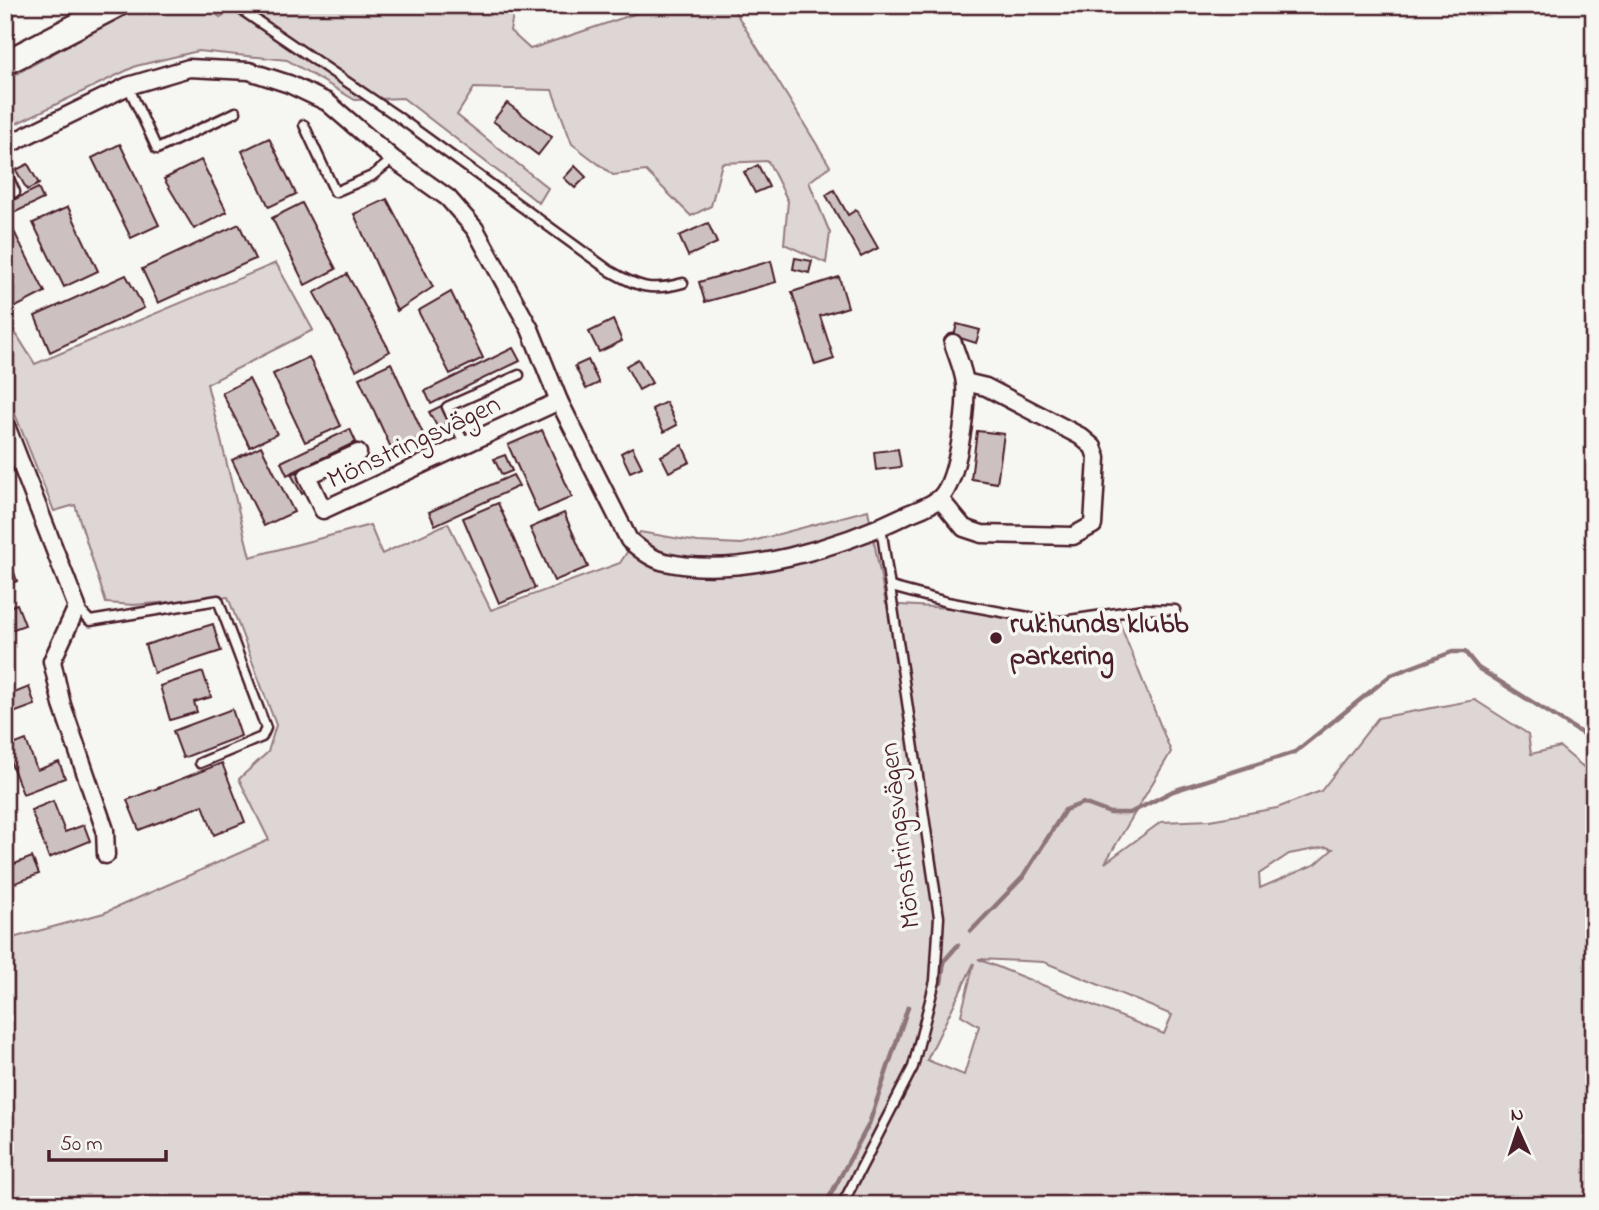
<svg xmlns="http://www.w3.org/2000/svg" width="1599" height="1210" font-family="'Indie Flower',sans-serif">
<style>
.green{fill:#ddd6d5;stroke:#947a80;stroke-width:2;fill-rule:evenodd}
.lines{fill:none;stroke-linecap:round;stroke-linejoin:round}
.stream{stroke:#8e747a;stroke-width:4.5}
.building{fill:#ccc1c0;stroke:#4a1f2b;stroke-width:2}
.lane-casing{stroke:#4a1f2b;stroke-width:13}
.street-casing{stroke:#4a1f2b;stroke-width:21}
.secondary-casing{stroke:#4a1f2b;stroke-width:28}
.lane{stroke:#f6f6f2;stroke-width:8}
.street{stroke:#f6f6f2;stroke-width:16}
.secondary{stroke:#f6f6f2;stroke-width:23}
.poi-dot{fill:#4a1f2b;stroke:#f6f6f2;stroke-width:2.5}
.labels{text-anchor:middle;stroke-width:7;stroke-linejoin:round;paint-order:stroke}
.street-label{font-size:28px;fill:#4a1f2b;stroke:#f6f6f2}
.poi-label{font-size:28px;font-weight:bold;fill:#4a1f2b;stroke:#f6f6f2;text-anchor:start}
</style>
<rect width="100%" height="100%" fill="#f6f6f2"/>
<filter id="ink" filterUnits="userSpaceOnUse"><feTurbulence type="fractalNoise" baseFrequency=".0143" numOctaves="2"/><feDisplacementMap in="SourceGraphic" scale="14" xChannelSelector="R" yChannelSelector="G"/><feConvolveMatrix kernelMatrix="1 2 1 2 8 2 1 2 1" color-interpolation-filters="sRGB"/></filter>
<g filter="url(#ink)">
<g class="green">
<path d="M141,5H205L220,17L241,8L240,5H515L510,31L530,49L652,8L731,5L830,166L809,182L830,233L826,263L784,244L788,201L768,161L722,163L711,206L691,216L646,171L613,175L572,144L552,90L474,88L457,115L548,188L539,203L403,98L355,100L287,60L198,51L136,66L5,129V80Z"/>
<path d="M276,263L313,330L207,384L250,557L370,525L382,554L448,523L491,610L620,563L640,532L698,542L742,544L868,510L886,604L1118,619L1171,752L1105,863L1161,822L1210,820L1277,808L1321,791L1378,718L1475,700L1528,734L1531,754L1560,747L1594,776V1205H5V940L104,913L269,840L239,779L268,752L276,725L228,597L134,605L106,603L75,505L54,511L5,389V316L35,364ZM1326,847L1333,849L1316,864L1260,888L1259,874L1289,854ZM978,959L1044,962L1172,1015L1164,1034ZM974,963L961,1015L979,1026L964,1075L927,1060Z"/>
</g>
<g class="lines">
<g class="stream">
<path d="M971,931L1023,877L1065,810L1083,803L1110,813H1130L1173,791L1295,752L1391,675L1452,652H1465L1478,668L1594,741"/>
<path d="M941,983L944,961L958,945"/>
<path d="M825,1205L869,1124L908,1007"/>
</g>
</g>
<g class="building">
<path d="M507,103L552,137L538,155L493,121Z"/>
<path d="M269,138L296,194L269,207L242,151Z"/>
<path d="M120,144L159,225L131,238L92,158Z"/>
<path d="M201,160L227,212L194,229L164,179Z"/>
<path d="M28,164L39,184L27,190L16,170Z"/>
<path d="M758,165L769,187L755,193L744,172Z"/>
<path d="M575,166L586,177L575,188L564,178Z"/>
<path d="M38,188L43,199L5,217V204Z"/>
<path d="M834,190L848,215L856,210L878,248L861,257L826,195Z"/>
<path d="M387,199L433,287L397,311L354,214Z"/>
<path d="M302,203L336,269L305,285L272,218Z"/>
<path d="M68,207L98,271L64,287L33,223Z"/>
<path d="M7,218L45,292L12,309L5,295Z"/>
<path d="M708,223L717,243L688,256L679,236Z"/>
<path d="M239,224L255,259L158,303L142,269Z"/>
<path d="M795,258L812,261L809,273L793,269Z"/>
<path d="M771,261L776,282L705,302L699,282Z"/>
<path d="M347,274L390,351L356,370L314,293Z"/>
<path d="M126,275L144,308L50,352L35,316Z"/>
<path d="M839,277L848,307L820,316L834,359L815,365L792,292Z"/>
<path d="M451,292L483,358L450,374L418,311Z"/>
<path d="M613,320L622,341L599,352L589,332Z"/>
<path d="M957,324L980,330L976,343L954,336Z"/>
<path d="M513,348L520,361L431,404L425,391Z"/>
<path d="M309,357L341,426L305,442L273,374Z"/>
<path d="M638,359L652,383L639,390L626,366Z"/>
<path d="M588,360L599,383L586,389L575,366Z"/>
<path d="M391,363L424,436L392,450L359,378Z"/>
<path d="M249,379L277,434L250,447L222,393Z"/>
<path d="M666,402L677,425L664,432L652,409Z"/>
<path d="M441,406L449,422L438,428L429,412Z"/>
<path d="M350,429L356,442L287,475L281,462Z"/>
<path d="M542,430L572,497L538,512L508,445Z"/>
<path d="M977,431L1004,434L997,483L971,479Z"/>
<path d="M682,445L690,462L669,472L661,456Z"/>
<path d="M261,446L294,512L264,526L232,460Z"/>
<path d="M632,447L642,467L630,472L621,453Z"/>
<path d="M898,449L901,467L876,470L874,452Z"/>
<path d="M505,455L512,471L502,475L494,459Z"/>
<path d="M303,470L312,489L302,494L291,474Z"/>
<path d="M513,475L519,486L435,525L429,512Z"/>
<path d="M498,503L535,588L499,603L463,518Z"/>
<path d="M564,513L588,567L554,581L530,528Z"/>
<path d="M8,555L17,581L5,585V557Z"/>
<path d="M17,604L25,625L5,632V608Z"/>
<path d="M213,624L221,651L154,673L145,645Z"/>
<path d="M203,672L211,697L194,702L197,712L170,720L160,686Z"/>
<path d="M29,687L35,705L5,716V692L7,696Z"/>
<path d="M232,709L241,736L183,758L173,731Z"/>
<path d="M26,740L37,770L59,762L65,778L23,794L5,748Z"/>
<path d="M222,763L245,822L214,835L203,805L139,830L127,800Z"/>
<path d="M53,801L65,832L84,825L90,841L49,858L31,810Z"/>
<path d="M5,849L12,865L32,857L39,874L5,887Z"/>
</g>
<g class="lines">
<g class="lane-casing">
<g id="lane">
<path d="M234,5L394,114L610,271C638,287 651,292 683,283"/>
<path d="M128,86L157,149L236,112"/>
<path d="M304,125L335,192L372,176L393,159"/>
<path d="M5,170L15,192L5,196"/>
<path d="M465,445L447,407L519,375"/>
<path d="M891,587L947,602L1056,622L1144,609L1175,610"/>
<path d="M77,607L90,621L218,600L266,728L262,737L200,763"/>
<path d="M842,1205L913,1067L935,981L939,917L881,527"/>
</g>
</g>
<g class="street-casing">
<g id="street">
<path d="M5,146L128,86L189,68L249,71L289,84L327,102L393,159L448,198L475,229L530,329L559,401L629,540C640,549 651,559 665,562C739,579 841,547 908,514C918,510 933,505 941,497C958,479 967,409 965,384C964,371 957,356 953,343"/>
<path d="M5,423L77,607L52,661L62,705L105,830L106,855"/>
<path d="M358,453L307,476L323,510L559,401"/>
<path d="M940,499L964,528L982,534L1073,536L1093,525L1097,458L1093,447L1080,436L986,387L965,382"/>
</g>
</g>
<g class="secondary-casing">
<path id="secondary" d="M5,63L117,5"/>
</g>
<use href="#lane" class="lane"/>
<use href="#street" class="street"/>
<use href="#secondary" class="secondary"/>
</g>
</g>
<circle class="poi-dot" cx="996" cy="638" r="7"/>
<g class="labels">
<g class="street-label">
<text transform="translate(413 440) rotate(-25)" y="10">Mönstringsvägen</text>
<text transform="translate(898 836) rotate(-97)" y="10">Mönstringsvägen</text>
</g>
<g class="poi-label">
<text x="1010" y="632">rukhunds klubb<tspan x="1010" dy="32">parkering</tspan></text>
</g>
</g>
<rect width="1599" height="1210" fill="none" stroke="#f6f6f2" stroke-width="28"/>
<rect x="14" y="14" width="1571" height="1182" fill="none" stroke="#4a1f2b" stroke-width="2.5" filter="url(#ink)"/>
<g transform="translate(1518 1130) rotate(357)" stroke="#f6f6f2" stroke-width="5" paint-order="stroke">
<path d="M0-5L12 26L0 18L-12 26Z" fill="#4a1f2b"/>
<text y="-10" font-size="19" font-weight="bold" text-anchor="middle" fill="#4a1f2b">N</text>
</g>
<path d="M49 1150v10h117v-10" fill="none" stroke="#4a1f2b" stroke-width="3.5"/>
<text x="60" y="1150" font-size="21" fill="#4a1f2b" stroke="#f6f6f2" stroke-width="5" paint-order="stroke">50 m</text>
</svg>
